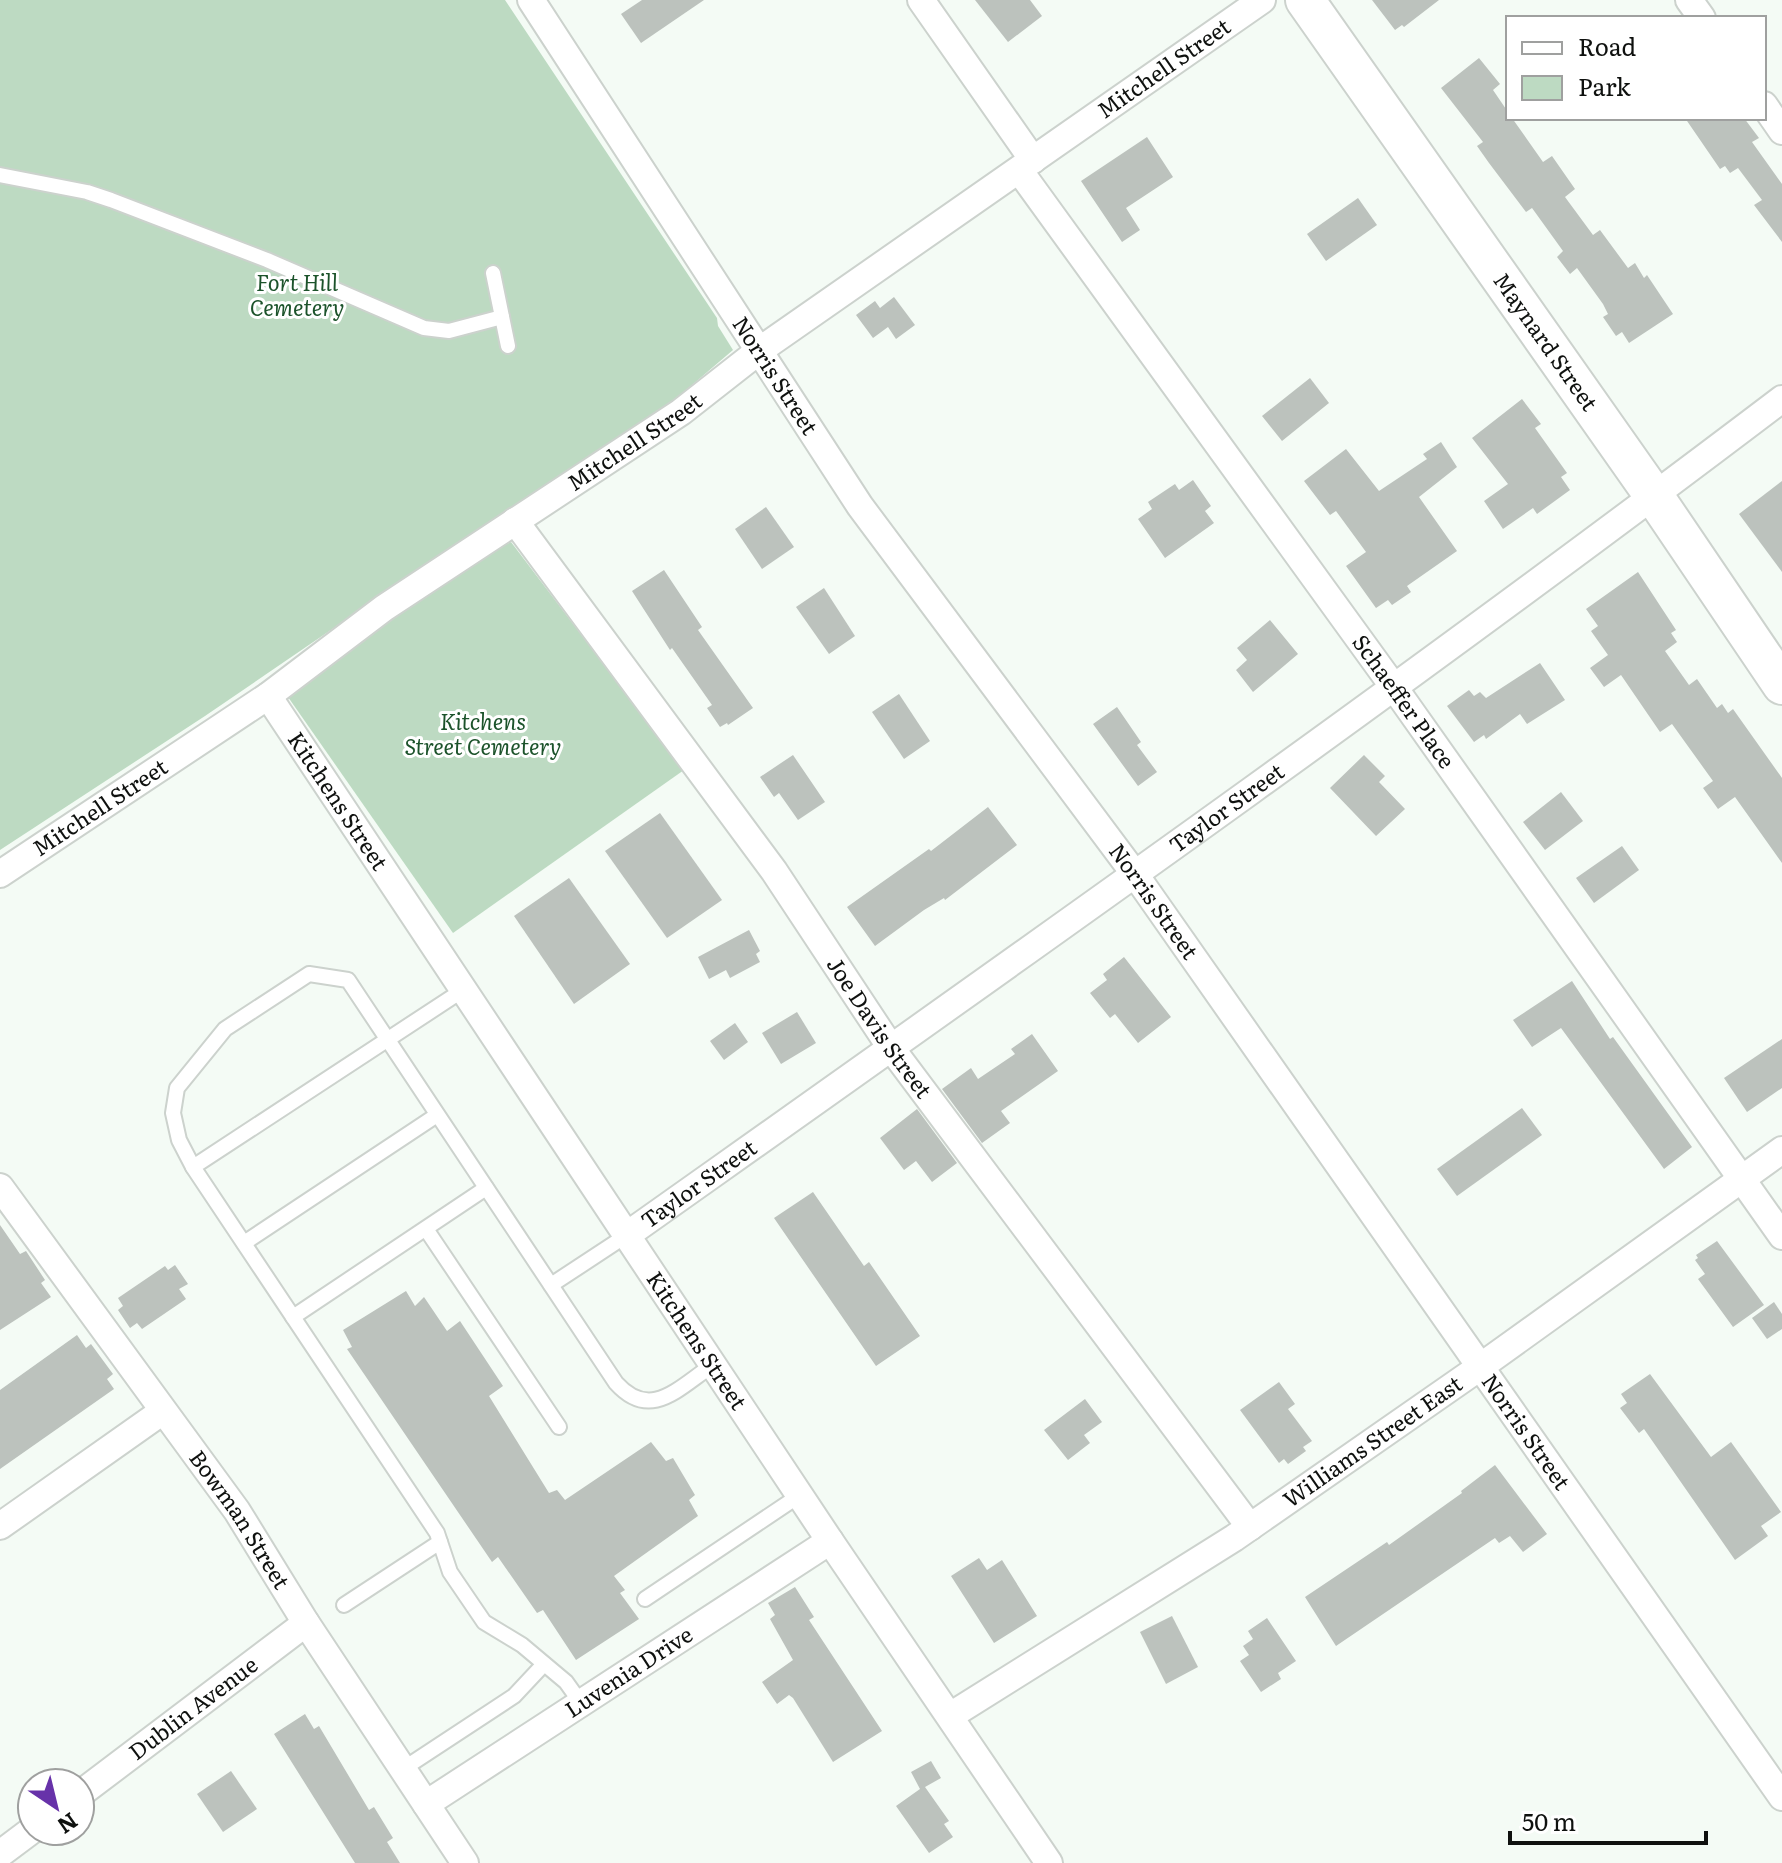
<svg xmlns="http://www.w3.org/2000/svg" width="1782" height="1863" font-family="Literata,serif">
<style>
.green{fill:#bddac2}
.building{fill:#bcc2bd}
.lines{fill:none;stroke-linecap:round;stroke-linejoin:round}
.lane-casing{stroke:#ccd2cd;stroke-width:18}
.street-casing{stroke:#ccd2cd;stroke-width:30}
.secondary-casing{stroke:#ccd2cd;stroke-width:42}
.lane{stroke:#fff;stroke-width:14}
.street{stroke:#fff;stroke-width:26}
.secondary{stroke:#fff;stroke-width:38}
.labels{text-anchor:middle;stroke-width:6;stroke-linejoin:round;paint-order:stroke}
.street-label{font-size:22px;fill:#0f110f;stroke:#fff}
.park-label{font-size:22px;font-style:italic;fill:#1c532b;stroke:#fff}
</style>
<rect width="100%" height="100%" fill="#f4fbf5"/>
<g class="green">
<path d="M0,0H505L717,318L718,326L733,350L671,403L442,554L205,716L0,850Z"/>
<path d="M511,542L684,770L453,933L288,697L452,571Z"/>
</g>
<g class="building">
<path d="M642,0H704L641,43L621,14Z"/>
<path d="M975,0H1030L1042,16L1008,42Z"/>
<path d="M1372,0H1439L1404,27L1402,25L1395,30Z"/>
<path d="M1479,58L1500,84L1493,90L1508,112V118H1512L1543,162L1552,156L1575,189L1565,197L1593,235L1600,230L1628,268L1635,263L1644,278L1647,275L1673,314L1629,343L1622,332L1616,336L1603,317L1608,314L1603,304L1577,268L1570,274L1557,257L1563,251L1532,208L1526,212L1489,163L1477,146L1483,142L1441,88Z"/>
<path d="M1685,118H1744L1759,138L1752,142L1782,184V242L1754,205L1762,200L1738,168L1730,173L1725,166L1720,169Z"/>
<path d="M1147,137L1173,177L1126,208L1140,230L1122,242L1081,181Z"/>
<path d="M1358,198L1377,225L1326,261L1307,234Z"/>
<path d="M894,297L915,325L896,339L888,327L873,338L856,315L875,301L880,308Z"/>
<path d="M1310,378L1329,403L1282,441L1262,416Z"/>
<path d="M1522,399L1541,424L1535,428L1567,473L1561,477L1570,490L1537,514L1533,508L1503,529L1484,501L1508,484L1472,438Z"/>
<path d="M1441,442L1457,467L1419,497L1457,551L1407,586L1411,592L1392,605L1388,600L1376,608L1346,566L1366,552L1336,511L1330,515L1304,481L1346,449L1379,491L1427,459L1423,454Z"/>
<path d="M1193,480L1211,506L1205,511L1214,523L1165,558L1138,519L1152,509L1148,502L1175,484L1179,490Z"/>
<path d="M1782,481V572L1739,514Z"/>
<path d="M766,507L794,547L762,569L735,529Z"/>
<path d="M664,570L702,627L698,630L753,708L728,725L727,723L720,727L707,708L712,705L672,648L670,650L632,591Z"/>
<path d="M1638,572L1676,630L1671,633L1677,642L1665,651L1689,685L1697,679L1717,708L1722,704L1728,713L1733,709L1782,778V863L1735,797L1718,809L1703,788L1713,781L1672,724L1660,732L1621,675L1604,687L1590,668L1608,655L1591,631L1598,626L1586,609Z"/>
<path d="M824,588L855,636L829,654L796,607Z"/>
<path d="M1270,620L1298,654L1253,692L1236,670L1247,660L1237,648Z"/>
<path d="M1540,663L1565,700L1527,724L1520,714L1486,739L1484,735L1474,742L1447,706L1469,690L1474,696L1480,692L1486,698Z"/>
<path d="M899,694L930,741L904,759L872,712Z"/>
<path d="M1117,707L1141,742L1137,745L1157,772L1138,786L1093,724Z"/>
<path d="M793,755L825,802L798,820L779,793L774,797L760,777Z"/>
<path d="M1364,755L1385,776L1379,782L1405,809L1376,836L1330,788Z"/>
<path d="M1561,792L1583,821L1545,850L1523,822Z"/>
<path d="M988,807L1017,845L945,900L944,898L924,910L875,946L847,907L929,849L931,851Z"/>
<path d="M660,813L722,900L667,938L605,851Z"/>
<path d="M1622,846L1639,870L1594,903L1576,878Z"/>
<path d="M569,878L630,964L574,1004L514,916Z"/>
<path d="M749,930L760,951L756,954L760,962L730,978L726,970L709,979L698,957Z"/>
<path d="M1124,957L1171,1017L1138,1043L1115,1014L1110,1018L1090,993L1107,980L1103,974Z"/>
<path d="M1572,981L1610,1039L1613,1037L1692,1147L1664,1169L1561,1028L1532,1047L1513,1020Z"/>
<path d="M797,1012L816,1043L781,1064L762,1033Z"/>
<path d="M735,1023L748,1042L724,1060L710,1041Z"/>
<path d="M1032,1034L1058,1071L1001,1111L1010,1123L982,1143L942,1089L971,1068L978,1079L1015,1054L1011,1049Z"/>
<path d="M1782,1039V1088L1747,1112L1724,1078Z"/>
<path d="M1522,1108L1542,1135L1457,1196L1437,1169Z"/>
<path d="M917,1109L957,1163L932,1182L916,1161L904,1170L880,1138Z"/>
<path d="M813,1192L864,1266L869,1262L920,1336L876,1366L774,1218Z"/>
<path d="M0,1225L20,1254L26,1251L45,1280L41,1283L51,1297L0,1330Z"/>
<path d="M1717,1241L1764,1305L1733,1327L1698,1279L1705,1274L1695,1260L1698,1258L1696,1255Z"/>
<path d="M175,1265L188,1284L179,1289L186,1299L142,1329L137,1323L130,1328L118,1310L123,1306L118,1298L165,1266L168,1270Z"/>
<path d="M406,1291L415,1306L424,1297L447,1331L460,1321L503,1386L489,1396L549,1493L557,1490L565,1500L651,1442L666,1461L673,1458L695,1495L689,1500L698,1516L614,1576L625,1590L620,1593L639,1619L576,1660L543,1610L537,1613L498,1557L492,1562L347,1349L352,1347L343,1330Z"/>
<path d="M1774,1302L1782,1314V1329L1767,1339L1752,1318Z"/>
<path d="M77,1335L86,1348L91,1344L113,1374L107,1379L114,1389L0,1469V1390Z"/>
<path d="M1650,1374L1711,1457L1731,1442L1781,1512L1761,1526L1768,1536L1735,1560L1644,1429L1639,1433L1620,1408L1627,1403L1621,1394Z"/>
<path d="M1279,1382L1295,1404L1288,1409L1312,1441L1303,1447L1306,1451L1288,1464L1284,1459L1279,1463L1240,1410Z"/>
<path d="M1085,1399L1102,1422L1084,1435L1090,1443L1068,1460L1044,1430Z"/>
<path d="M1495,1465L1547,1534L1523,1552L1510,1536L1499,1543L1495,1538L1336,1646L1305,1597L1387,1542L1389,1545L1462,1493L1461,1491Z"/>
<path d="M979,1558L987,1570L1002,1560L1037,1616L994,1643L951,1576Z"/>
<path d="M795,1587L814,1617L809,1620L882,1731L833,1762L793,1698L789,1695L777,1704L762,1682L793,1660L770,1619L775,1615L768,1603Z"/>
<path d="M1172,1616L1198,1667L1166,1684L1140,1632Z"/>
<path d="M1267,1618L1296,1661L1278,1673L1281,1679L1261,1692L1240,1661L1249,1655L1243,1646L1253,1639L1248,1631Z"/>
<path d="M305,1714L314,1729L319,1726L369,1810L374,1807L393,1838L387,1842L400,1863H355L274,1734Z"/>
<path d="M931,1761L941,1778L925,1787L949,1821L944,1824L953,1837L929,1853L896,1806L920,1789L911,1772Z"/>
<path d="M231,1771L257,1809L223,1832L197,1794Z"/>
</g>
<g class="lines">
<g class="lane-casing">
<g id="lane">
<path d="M0,175L87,192L111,200L267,260L424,328L449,331L502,317"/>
<path d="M493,273L508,346"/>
<path d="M463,990L193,1167L437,1533L450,1572L484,1622L522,1645L566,1682L581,1703"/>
<path d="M193,1167L179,1140L173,1113L177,1088L225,1029L309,974L348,980L616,1383C651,1422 679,1387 713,1365"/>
<path d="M426,1229L559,1427"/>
<path d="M244,1243L437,1115"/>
<path d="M551,1285L627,1235"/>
<path d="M293,1317L486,1188"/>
<path d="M645,1599L800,1495"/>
<path d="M344,1605L440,1542"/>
<path d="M403,1769L514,1696L544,1664"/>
</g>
</g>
<g class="street-casing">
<g id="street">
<path id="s1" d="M531,0L860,506L1134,873L1782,1797"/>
<path d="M921,0L1033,160"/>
<path d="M1689,0L1702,18"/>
<path d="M1764,105L1782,131"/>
<path id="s2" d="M1019,170L1393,686L1782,1236"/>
<path id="s3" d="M515,521L774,871L891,1048L1250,1527"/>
<path id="s4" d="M268,696L830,1541L1049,1863"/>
<path id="s5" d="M0,874L268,696L384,608L681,412L760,350L1262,0"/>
<path id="s6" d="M0,1187L237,1511L306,1623L465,1863"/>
<path id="s7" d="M627,1235C1015,960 1404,686 1782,399"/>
<path d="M0,1526L163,1411"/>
<path id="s8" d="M950,1716L1234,1538L1480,1367L1782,1150"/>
<path id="s9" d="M80,1794L306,1623"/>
<path id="s10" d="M426,1804L830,1541"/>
<path d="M0,1854L32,1830"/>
</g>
</g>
<g class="secondary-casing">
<g id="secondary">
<path id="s11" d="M1305,0L1654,496L1782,685"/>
</g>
</g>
<use href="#lane" class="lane"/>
<use href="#street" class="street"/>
<use href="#secondary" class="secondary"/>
</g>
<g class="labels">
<g class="street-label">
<text dy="8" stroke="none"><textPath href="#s5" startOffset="1416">Mitchell Street</textPath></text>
<text dy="8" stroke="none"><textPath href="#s11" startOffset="418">Maynard Street</textPath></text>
<text dy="8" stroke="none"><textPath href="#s1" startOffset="448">Norris Street</textPath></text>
<text dy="8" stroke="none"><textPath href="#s5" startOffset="768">Mitchell Street</textPath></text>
<text dy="8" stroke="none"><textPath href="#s2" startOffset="656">Schaeffer Place</textPath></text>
<text dy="8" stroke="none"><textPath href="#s4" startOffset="126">Kitchens Street</textPath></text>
<text dy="8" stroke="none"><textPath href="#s7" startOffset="736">Taylor Street</textPath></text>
<text dy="8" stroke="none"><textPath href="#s5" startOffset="120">Mitchell Street</textPath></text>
<text dy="8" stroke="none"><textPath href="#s1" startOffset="1096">Norris Street</textPath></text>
<text dy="8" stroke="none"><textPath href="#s3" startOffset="624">Joe Davis Street</textPath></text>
<text dy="8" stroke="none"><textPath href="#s7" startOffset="88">Taylor Street</textPath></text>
<text dy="8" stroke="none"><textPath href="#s4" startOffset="774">Kitchens Street</textPath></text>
<text dy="8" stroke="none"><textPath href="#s1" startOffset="1744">Norris Street</textPath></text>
<text dy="8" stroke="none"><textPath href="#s8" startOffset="504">Williams Street East</textPath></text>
<text dy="8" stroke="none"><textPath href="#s6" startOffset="410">Bowman Street</textPath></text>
<text dy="8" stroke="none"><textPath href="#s10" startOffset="242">Luvenia Drive</textPath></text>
<text dy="8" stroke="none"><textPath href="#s9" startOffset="142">Dublin Avenue</textPath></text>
</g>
<g class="park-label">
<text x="297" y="291">Fort Hill<tspan x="297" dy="25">Cemetery</tspan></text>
<text x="483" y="730">Kitchens<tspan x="483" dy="25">Street Cemetery</tspan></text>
</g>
</g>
<rect x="1506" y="16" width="260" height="104" fill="#ffffff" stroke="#9fa09f" stroke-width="2"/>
<rect x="1522" y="42" width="40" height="12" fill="#ffffff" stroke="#9fa09f" stroke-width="2"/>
<text x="1578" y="56" font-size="24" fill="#0f110f">Road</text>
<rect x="1522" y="76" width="40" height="24" fill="#bddac2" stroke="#9fa09f" stroke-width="2"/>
<text x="1578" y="96" font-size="24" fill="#0f110f">Park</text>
<g transform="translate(56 1807) rotate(145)"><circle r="38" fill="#ffffff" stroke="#9fa09f" stroke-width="2"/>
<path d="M0-6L14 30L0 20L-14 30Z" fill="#6732a9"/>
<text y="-12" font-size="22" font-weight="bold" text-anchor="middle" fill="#0f110f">N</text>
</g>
<path d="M1510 1831v12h196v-12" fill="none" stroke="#0f110f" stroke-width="4"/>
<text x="1522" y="1831" font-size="24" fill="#0f110f" stroke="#ffffff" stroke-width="6" paint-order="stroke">50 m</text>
</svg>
